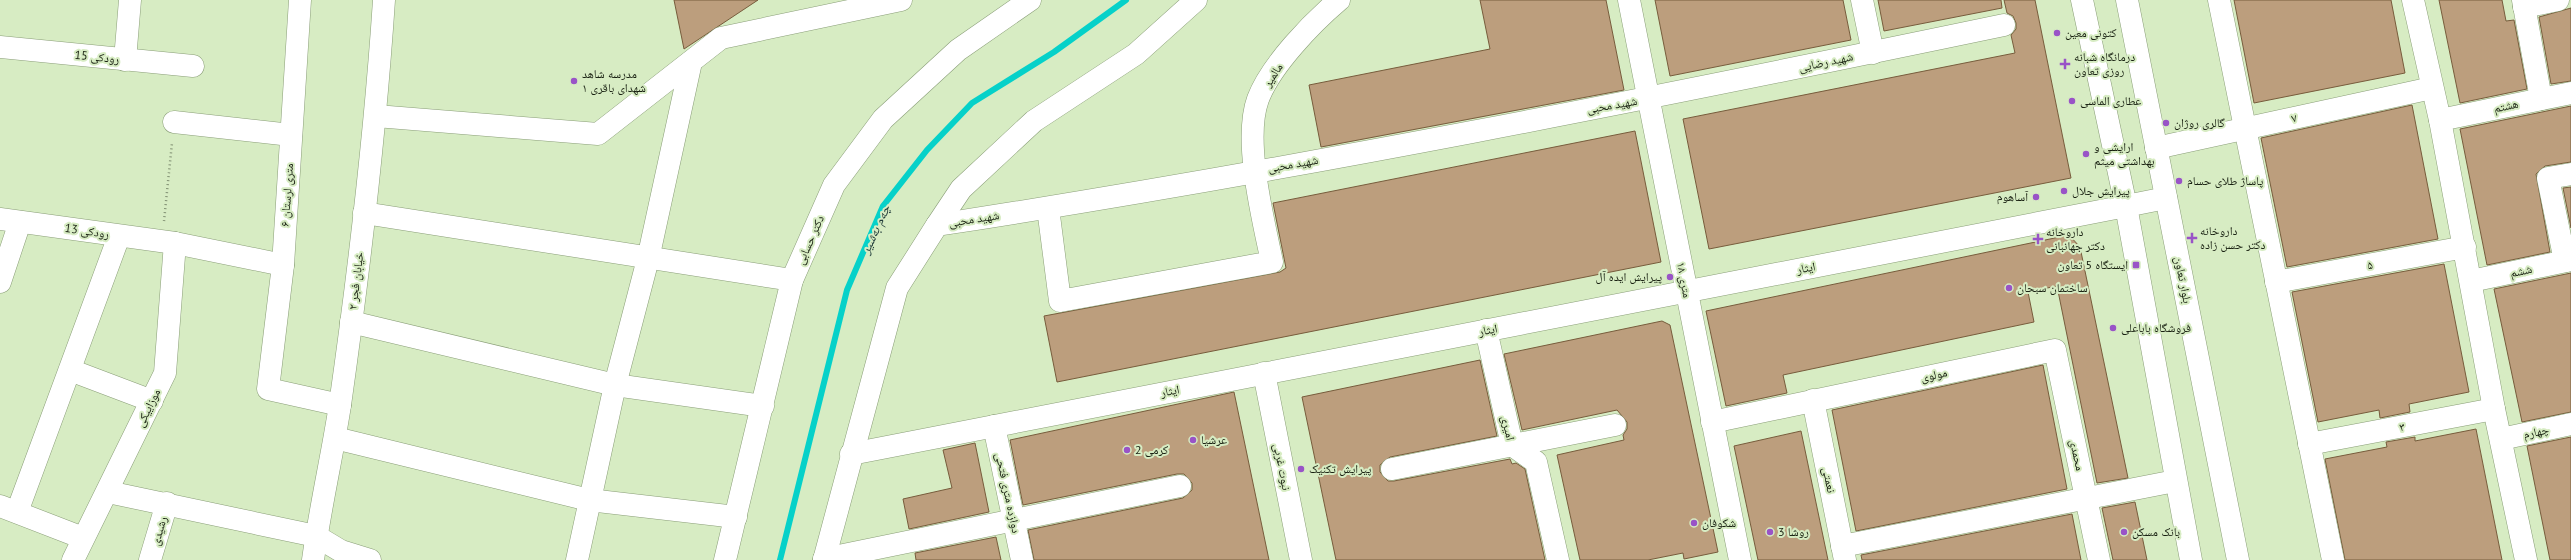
<svg xmlns="http://www.w3.org/2000/svg" width="2571" height="560" font-family="'PT Sans','Noto Naskh Arabic',sans-serif">
<style>
.lines{fill:none;stroke-linecap:round;stroke-linejoin:round}
.stream{stroke:#06d1c9;stroke-width:6}
.building{fill:#bc9e7d;stroke:#775c3c}
.minor-casing{stroke:#8a9e78;stroke-width:23}
.tertiary-casing{stroke:#8a9e78;stroke-width:23}
.secondary-casing{stroke:#8a9e78;stroke-width:23}
.path{stroke:#819073;stroke-width:2.5;stroke-dasharray:1 3;stroke-linecap:butt}
.minor{stroke:#fff;stroke-width:22}
.tertiary{stroke:#fff;stroke-width:22}
.secondary{stroke:#fff;stroke-width:22}
.poi-dot{fill:#9953c7;stroke:#d7ecc3;stroke-width:1.5}
.labels{text-anchor:middle;stroke-width:4;stroke-linejoin:round;paint-order:stroke}
.poi-label{font-size:12px;fill:#182011;stroke:#d7ecc3;text-anchor:start}
.street-label{font-size:12px;fill:#182011;stroke:#d7ecc3}
.water-label{font-size:13px;font-style:italic;fill:#203b39;stroke:#d7ecc3}
</style>
<rect width="100%" height="100%" fill="#d7ecc3"/>
<g class="lines">
<path class="stream" d="M780,560L847,290L883,206L927,150L972,103L1054,52L1126,0"/>
</g>
<g class="building">
<path d="M674,0H758L684,49Z"/>
<path d="M1480,0H1606L1624,90L1321,147L1309,85L1490,49Z"/>
<path d="M1655,0H1843L1851,40L1670,76Z"/>
<path d="M1878,0H2001L2002,8L1884,31Z"/>
<path d="M2004,0H2035L2071,178L1709,249L1683,119L2015,53L2011,35L2016,29V23L2013,16L2007,13Z"/>
<path d="M2234,0H2391L2405,73L2254,103Z"/>
<path d="M2439,0H2502L2506,21L2514,20L2527,89L2460,103Z"/>
<path d="M2571,8V81L2551,84L2539,17Z"/>
<path d="M2412,105L2438,239L2287,267L2261,138Z"/>
<path d="M2571,106V162L2545,166L2536,174L2550,252L2487,265L2460,129Z"/>
<path d="M1635,131L1661,262L1057,382L1044,316L1280,272L1286,268L1273,203Z"/>
<path d="M2571,187V228L2563,188Z"/>
<path d="M2069,235L2080,247L2128,478L2097,483L2057,286L2028,292L2034,322L1783,375L1787,393L1726,406L1706,311Z"/>
<path d="M2444,264L2469,392L2409,404L2410,412L2380,418L2379,410L2318,422L2292,292Z"/>
<path d="M2571,273V412L2522,422L2494,289Z"/>
<path d="M1662,321L1670,325L1718,552L1684,559L1683,553L1648,560H1580L1557,455L1624,440L1623,435L1627,429V422L1617,410L1522,430L1504,354Z"/>
<path d="M1480,360L1497,436L1390,457L1380,465V472L1388,481H1394L1510,459L1512,464L1516,463L1525,469L1545,560H1336L1302,397Z"/>
<path d="M2043,365L2067,489L1856,531L1832,410Z"/>
<path d="M1234,392L1269,560H1034L1028,530L1183,498L1192,490V483L1184,474H1177L1023,505L1010,440Z"/>
<path d="M2476,429L2502,560H2345L2325,459L2387,447L2386,442L2415,437V441Z"/>
<path d="M1801,431L1828,560H1758L1734,446Z"/>
<path d="M2571,437V560H2550L2527,446Z"/>
<path d="M975,443L989,512L909,529L903,499L952,488L943,450Z"/>
<path d="M2135,502L2147,560H2113L2102,508Z"/>
<path d="M2072,514L2081,560H1862L1861,555Z"/>
<path d="M996,537L1001,560H916L915,553Z"/>
</g>
<g class="lines">
<g class="minor-casing">
<g id="minor">
<path d="M1629,0L1740,560"/>
<path d="M1862,0L1873,53"/>
<path d="M2219,0L2333,560"/>
<path d="M2523,0L2541,99"/>
<path d="M2524,7L2558,0"/>
<path d="M0,47L193,66"/>
<path d="M125,60L130,0"/>
<path d="M376,116L598,134L721,38L901,0"/>
<path d="M2440,120L2571,93"/>
<path d="M174,122L291,135"/>
<path d="M2156,148L2432,88"/>
<path d="M1048,208L1060,301L1272,262C1263,219 1243,140 1258,99C1271,65 1312,23 1339,0"/>
<path d="M364,213L792,280"/>
<path d="M937,225C1294,170 1649,99 2004,25"/>
<path d="M2565,261L2548,178L2571,174"/>
<path d="M2471,281L2571,260"/>
<path d="M0,282L20,222"/>
<path d="M2276,282L2465,247"/>
<path d="M351,322L615,385L763,406"/>
<path d="M1486,330L1512,445L1536,462L1558,560"/>
<path d="M70,370L152,401"/>
<path d="M1813,400L1845,560"/>
<path d="M1712,422L2055,350L2099,560"/>
<path d="M994,426L1022,560"/>
<path d="M335,438L589,500L736,517"/>
<path d="M2501,439L2571,424"/>
<path d="M2309,444L2494,409"/>
<path d="M1392,469L1615,425"/>
<path d="M108,492L316,536L341,551L370,560"/>
<path d="M0,506L83,538"/>
<path d="M17,512L119,236"/>
<path d="M1842,546L2175,481"/>
<path d="M824,559L1180,486"/>
<path d="M73,560L165,373L175,243"/>
<path d="M150,560L167,503"/>
<path d="M577,560L615,385L648,259L691,62"/>
<path d="M725,560L792,280L834,185L883,119L958,50L1030,0"/>
<path d="M824,560L897,288L937,225L961,189L1034,121L1136,54L1196,0"/>
</g>
</g>
<g class="tertiary-casing">
<g id="tertiary">
<path d="M300,0L283,265L268,389L340,405"/>
<path d="M2413,0L2440,120L2494,409L2526,560"/>
<path d="M0,219L175,243L283,265"/>
<path d="M1264,373L1301,560"/>
<path d="M851,454L2126,206"/>
<path d="M313,560C320,508 332,457 340,405C359,271 375,136 384,0"/>
</g>
</g>
<g class="secondary-casing">
<g id="secondary">
<path d="M2082,0L2126,206L2191,560"/>
<path d="M2127,0L2238,560"/>
<path d="M2126,206L2166,198"/>
</g>
</g>
<path class="path" d="M164,221L172,143"/>
<use href="#minor" class="minor"/>
<use href="#tertiary" class="tertiary"/>
<use href="#secondary" class="secondary"/>
</g>
<g class="poi-dot">
<circle cx="2057" cy="33" r="4"/>
<path d="M2063 58h4v4h4v4h-4v4h-4v-4h-4v-4h4z"/>
<circle cx="574" cy="81" r="4"/>
<circle cx="2072" cy="101" r="4"/>
<circle cx="2166" cy="123" r="4"/>
<circle cx="2086" cy="154" r="4"/>
<circle cx="2179" cy="181" r="4"/>
<circle cx="2064" cy="191" r="4"/>
<circle cx="2036" cy="197" r="4"/>
<path d="M2190 232h4v4h4v4h-4v4h-4v-4h-4v-4h4z"/>
<path d="M2036 233h4v4h4v4h-4v4h-4v-4h-4v-4h4z"/>
<rect x="2132" y="261" width="8" height="8" rx="2"/>
<circle cx="1670" cy="277" r="4"/>
<circle cx="2009" cy="288" r="4"/>
<circle cx="2113" cy="328" r="4"/>
<circle cx="1193" cy="440" r="4"/>
<circle cx="1127" cy="450" r="4"/>
<circle cx="1301" cy="469" r="4"/>
<circle cx="1694" cy="523" r="4"/>
<circle cx="1770" cy="532" r="4"/>
<circle cx="2124" cy="532" r="4"/>
</g>
<g class="labels">
<g class="poi-label">
<text x="2065" y="37">کتونی معین</text>
<text x="2074" y="61">درمانگاه شبانه<tspan x="2074" dy="14">روزی تعاون</tspan></text>
<text x="582" y="78">مدرسه شاهد<tspan x="582" dy="14">شهدای باقری ۱</tspan></text>
<text x="2080" y="105">عطاری الماسی</text>
<text x="2174" y="127">گالری روژان</text>
<text x="2094" y="151">ارایشی و<tspan x="2094" dy="14">بهداشتی میثم</tspan></text>
<text x="2187" y="185">پاساژ طلای حسام</text>
<text x="2072" y="195">پیرایش جلال</text>
<text x="2028" y="201" text-anchor="end">آساهوم</text>
<text x="2200" y="235">داروخانه<tspan x="2200" dy="14">دکتر حسن زاده</tspan></text>
<text x="2046" y="236">داروخانه<tspan x="2046" dy="14">دکتر جهانبانی</tspan></text>
<text x="2128" y="269" text-anchor="end">ایستگاه 5 تعاون</text>
<text x="1662" y="281" text-anchor="end">پیرایش ایده آل</text>
<text x="2017" y="292">ساختمان سبحان</text>
<text x="2121" y="332">فروشگاه باباعلی</text>
<text x="1201" y="444">عرشیا</text>
<text x="1135" y="454">کرمی 2</text>
<text x="1309" y="473">پیرایش تکنیک</text>
<text x="1702" y="527">شکوفان</text>
<text x="1778" y="536">روشا 3</text>
<text x="2132" y="536">بانک مسکن</text>
</g>
<g class="street-label">
<text transform="translate(97 57) rotate(6)" y="4">رودکی 15</text>
<text transform="translate(1826 62) rotate(-12)" y="4">شهید رضایی</text>
<text transform="translate(1273 75) rotate(-57)" y="4">مالمیر</text>
<text transform="translate(1612 105) rotate(-10)" y="4">شهید محبی</text>
<text transform="translate(2506 106) rotate(-12)" y="4">هشتم</text>
<text transform="translate(2294 118) rotate(-12)" y="4">۷</text>
<text transform="translate(1293 164) rotate(-10)" y="4">شهید محبی</text>
<text transform="translate(287 195) rotate(-86)" y="4">۶ متری لرستان</text>
<text transform="translate(974 219) rotate(-9)" y="4">شهید محبی</text>
<text transform="translate(87 231) rotate(8)" y="4">رودکی 13</text>
<text transform="translate(810 240) rotate(-66)" y="4">دکتر حسابی</text>
<text transform="translate(2370 265) rotate(-10)" y="4">۵</text>
<text transform="translate(1806 268) rotate(-11)" y="4">ایثار</text>
<text transform="translate(2521 271) rotate(-12)" y="4">ششم</text>
<text transform="translate(1684 280) rotate(79)" y="4">۱۸ متری</text>
<text transform="translate(2183 280) rotate(79)" y="4">بلوار تعاون</text>
<text transform="translate(356 281) rotate(-83)" y="4">خیابان فجر ۲</text>
<text transform="translate(1488 330) rotate(-11)" y="4">ایثار</text>
<text transform="translate(1934 375) rotate(-12)" y="4">مولوی</text>
<text transform="translate(1170 391) rotate(-11)" y="4">ایثار</text>
<text transform="translate(148 408) rotate(-64)" y="4">موزاییکی</text>
<text transform="translate(2402 427) rotate(-11)" y="4">۳</text>
<text transform="translate(1508 428) rotate(77)" y="4">امیری</text>
<text transform="translate(2536 432) rotate(-12)" y="4">چهارم</text>
<text transform="translate(2077 455) rotate(78)" y="4">محمدی</text>
<text transform="translate(1282 467) rotate(79)" y="4">نبوت غربی</text>
<text transform="translate(1829 480) rotate(79)" y="4">نعمتی</text>
<text transform="translate(1008 493) rotate(78)" y="4">دوازده متری فتحی</text>
<text transform="translate(159 531) rotate(-74)" y="4">رشیدی</text>
</g>
<g class="water-label">
<text transform="translate(875 229) rotate(-65)" y="5">چەم بەشیر</text>
</g>
</g>
</svg>
